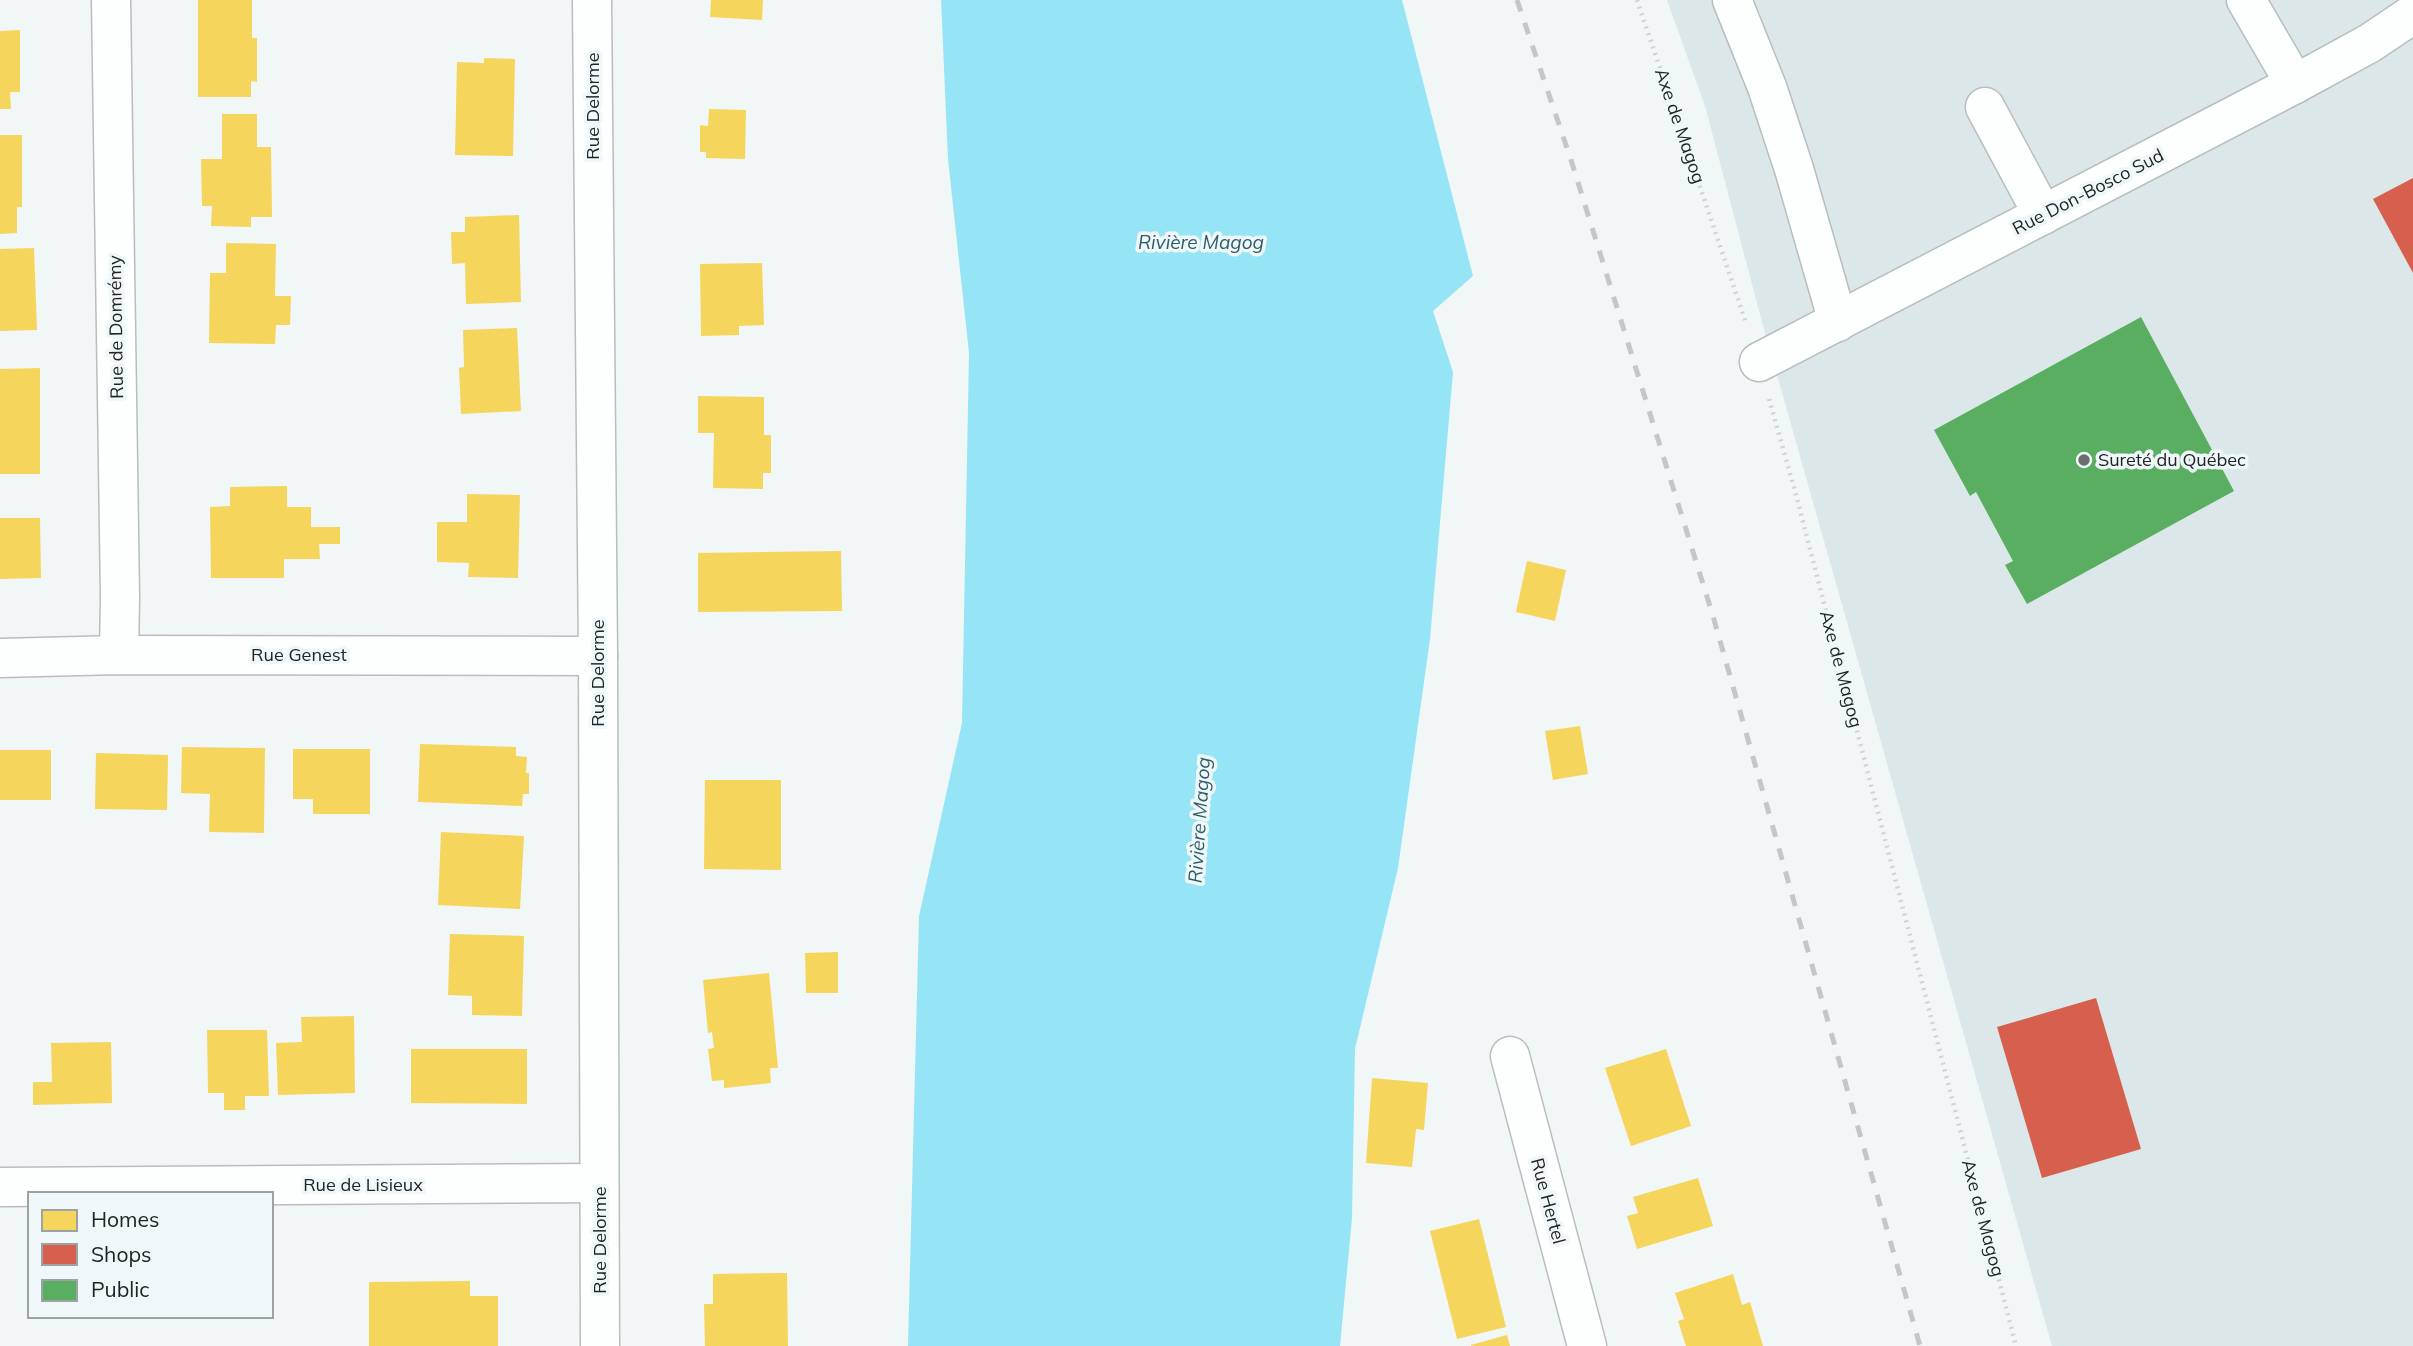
<svg xmlns="http://www.w3.org/2000/svg" width="2413" height="1346" font-family="Mulish,sans-serif">
<style>
.built{fill:#dbe7e9}
.water{fill:#96e5f6}
.homes{fill:#f6d55c}
.shops{fill:#d6604d}
.public{fill:#5aae61}
.lines{fill:none;stroke-linecap:round;stroke-linejoin:round}
.minor-casing{stroke:#babdbe;stroke-width:41}
.path{stroke:#d2d3d4;stroke-width:4.5;stroke-dasharray:2 5;stroke-linecap:butt}
.minor{stroke:#fdfefe;stroke-width:38}
.rail{stroke:#c5c6c7;stroke-width:5;stroke-dasharray:12 12;stroke-linecap:butt}
.poi-dot{fill:#6a6e6e;stroke:#eff7f9;stroke-width:2.5}
.labels{text-anchor:middle;stroke-width:7;stroke-linejoin:round;paint-order:stroke}
.street-label{font-size:18px;fill:#212425;stroke:#eff7f9}
.poi-label{font-size:18px;fill:#212425;stroke:#eff7f9;text-anchor:start}
.water-label{font-size:19px;font-style:italic;fill:#2d5d68;stroke:#eff7f9}
</style>
<rect width="100%" height="100%" fill="#f1f6f7"/>
<path class="built" d="M1667,0H2413V1346H2052L1762,322L1705,106Z"/>
<path class="water" d="M941,0H1402L1473,276L1433,311L1453,372L1430,639L1398,868L1355,1049L1352,1218L1340,1346H908L919,916L962,723L969,353L948,159Z"/>
<g class="homes">
<path d="M198,0H252V38H257V82L251,81V97H198Z"/>
<path d="M711,0H763L762,20L710,17Z"/>
<path d="M20,30V92H10L11,109H0V31Z"/>
<path d="M484,58L515,59L513,156L455,155L457,62L484,63Z"/>
<path d="M709,109L746,110L745,159L706,158V152H700V125L708,126Z"/>
<path d="M222,114H257V147H271L272,217H251V227L211,226L212,206H202L201,159H222Z"/>
<path d="M0,135H22V207H17V233L0,234Z"/>
<path d="M519,215L521,302L466,304L465,263L452,264L451,232H465V217Z"/>
<path d="M226,243L276,244L275,296H291L290,325H276L275,344L209,343L210,273H226Z"/>
<path d="M34,248L37,330L0,331V249Z"/>
<path d="M762,263L764,325L739,326V335L701,336L700,264Z"/>
<path d="M517,328L521,411L461,414L459,368L464,367L463,330Z"/>
<path d="M40,368V474H0V369Z"/>
<path d="M698,396L764,397V435H771V473H763V489L713,488L714,433H698Z"/>
<path d="M287,486V507H311V527H340V544H319L320,559H284V578H211L210,507L230,506V487Z"/>
<path d="M467,494L520,495L518,578L468,577L469,563L437,562V522H467Z"/>
<path d="M0,518H40L41,578L0,579Z"/>
<path d="M841,551L842,611L698,612V553Z"/>
<path d="M1527,561L1566,570L1555,621L1516,612Z"/>
<path d="M1580,726L1588,774L1553,780L1545,731Z"/>
<path d="M420,744L516,747V756L527,757L526,773H529V794H523L522,806L418,802Z"/>
<path d="M182,747L265,748L264,833L209,832L210,794L181,793Z"/>
<path d="M293,749H370V814H313V799H293Z"/>
<rect x="0" y="750" width="51" height="50"/>
<path d="M96,753L168,755L167,810L95,809Z"/>
<path d="M705,780H781V870L704,869Z"/>
<path d="M441,832L524,836L520,909L438,905Z"/>
<path d="M450,934L524,936L522,1016L472,1015V996L448,995Z"/>
<path d="M838,952V993H806L805,953Z"/>
<path d="M769,973L778,1068H770L771,1083L724,1088V1080L712,1081L708,1049L714,1048L712,1032L708,1033L703,980Z"/>
<path d="M354,1016L355,1093L278,1095L276,1043L302,1042L301,1017Z"/>
<path d="M207,1030H267L269,1096H245V1110H224V1093H208Z"/>
<path d="M111,1042L112,1103L33,1105V1082H52L51,1043Z"/>
<path d="M411,1049H527V1104L411,1103Z"/>
<path d="M1666,1049L1691,1126L1631,1146L1605,1068Z"/>
<path d="M1372,1078L1428,1083L1424,1130L1416,1129L1412,1167L1366,1163Z"/>
<path d="M1698,1178L1713,1226L1637,1249L1627,1216L1638,1213L1633,1197Z"/>
<path d="M1479,1219L1506,1327L1457,1339L1430,1231Z"/>
<path d="M787,1273L788,1346H705L704,1304H713V1274Z"/>
<path d="M1733,1274L1742,1305L1750,1302L1763,1346H1686L1678,1321L1684,1319L1675,1293Z"/>
<path d="M470,1281V1296H498V1346H369V1282Z"/>
<path d="M1507,1335L1510,1346H1471V1345Z"/>
</g>
<g class="shops">
<path d="M2413,178V273L2373,199Z"/>
<path d="M2096,998L2141,1149L2042,1178L1997,1027Z"/>
</g>
<path class="public" d="M2141,317L2234,491L2027,604L2005,565L2013,561L1976,492L1970,496L1934,430Z"/>
<g class="lines">
<g class="minor-casing">
<g id="minor">
<path d="M111,0L120,597L119,655"/>
<path d="M592,0L598,656L600,1346"/>
<path d="M1732,0L1767,87L1794,169L1838,322"/>
<path d="M2246,0L2295,84"/>
<path d="M1985,107L2043,215"/>
<path d="M1759,362L2295,84L2370,43L2413,14"/>
<path d="M0,658L119,655L598,656"/>
<path d="M1510,1056L1587,1346"/>
<path d="M0,1187L599,1183"/>
</g>
</g>
<g class="path">
<path d="M1637,0L1746,323"/>
<path d="M1769,399L1795,491L2016,1346"/>
</g>
<use href="#minor" class="minor"/>
<path class="rail" d="M1517,0L1571,160L1713,616L1920,1346"/>
</g>
<circle class="poi-dot" cx="2084" cy="460" r="7"/>
<g class="labels">
<g class="street-label">
<text transform="translate(593 106) rotate(-90)" y="6">Rue Delorme</text>
<text transform="translate(1680 126) rotate(71)" y="6">Axe de Magog</text>
<text transform="translate(2088 192) rotate(-27)" y="6">Rue Don-Bosco Sud</text>
<text transform="translate(116 327) rotate(-91)" y="6">Rue de Domrémy</text>
<text x="299" y="661">Rue Genest</text>
<text transform="translate(1841 669) rotate(75)" y="6">Axe de Magog</text>
<text transform="translate(598 673) rotate(-90)" y="6">Rue Delorme</text>
<text x="363" y="1191">Rue de Lisieux</text>
<text transform="translate(1548 1201) rotate(75)" y="6">Rue Hertel</text>
<text transform="translate(1983 1218) rotate(75)" y="6">Axe de Magog</text>
<text transform="translate(600 1240) rotate(-90)" y="6">Rue Delorme</text>
</g>
<g class="poi-label">
<text x="2098" y="466">Sureté du Québec</text>
</g>
<g class="water-label">
<text x="1201" y="249">Rivière Magog</text>
<text transform="translate(1199 820) rotate(-86)" y="7">Rivière Magog</text>
</g>
</g>
<rect x="28" y="1192" width="245" height="126" fill="#eff7f9" stroke="#9da3a4" stroke-width="2"/>
<rect x="42" y="1210" width="35" height="21" fill="#f6d55c" stroke="#9da3a4" stroke-width="2"/>
<text x="91" y="1227" font-size="21" fill="#212425">Homes</text>
<rect x="42" y="1244" width="35" height="21" fill="#d6604d" stroke="#9da3a4" stroke-width="2"/>
<text x="91" y="1262" font-size="21" fill="#212425">Shops</text>
<rect x="42" y="1280" width="35" height="21" fill="#5aae61" stroke="#9da3a4" stroke-width="2"/>
<text x="91" y="1297" font-size="21" fill="#212425">Public</text>
</svg>
